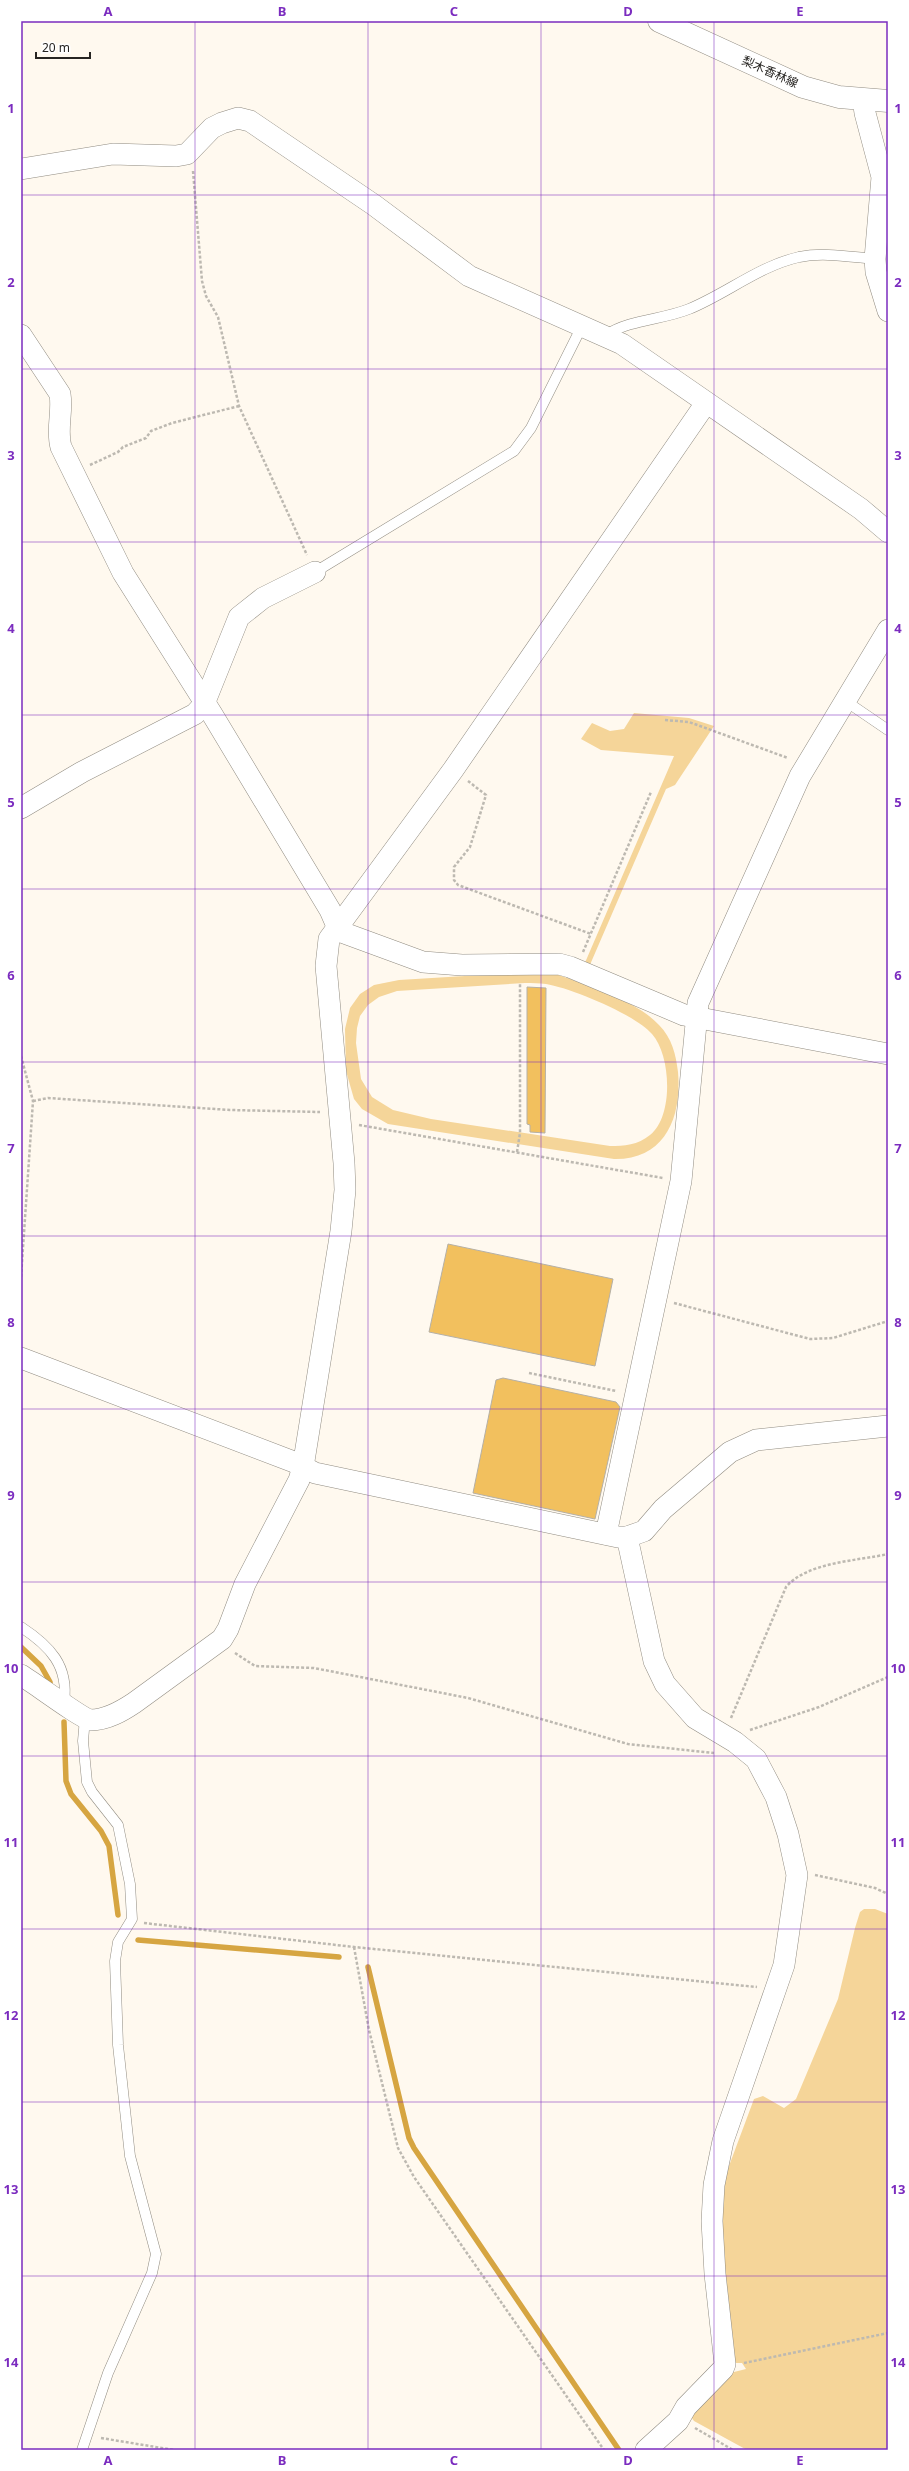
<svg xmlns="http://www.w3.org/2000/svg" width="909" height="2471" font-family="'Noto Sans','Noto Sans JP',sans-serif">
<style>
.green{fill:#f5d599;fill-rule:evenodd}
.lines{fill:none;stroke-linecap:round;stroke-linejoin:round}
.stream{stroke:#d6a541;stroke-width:5.5}
.building{fill:#f2c05e;stroke:#b5b0a6}
.service-casing{stroke:#918c82;stroke-width:11}
.minor-casing{stroke:#918c82;stroke-width:22}
.secondary-casing{stroke:#918c82;stroke-width:23}
.path{stroke:#bdb9b1;stroke-width:2.5;stroke-dasharray:3 2;stroke-linecap:butt}
.service{stroke:#fff;stroke-width:10}
.minor{stroke:#fff;stroke-width:21}
.secondary{stroke:#fff;stroke-width:22}
.grid{fill:none;stroke:#7b2cbf;stroke-width:1;stroke-opacity:0.55}
.labels{text-anchor:middle;stroke-width:3;stroke-linejoin:round;paint-order:stroke}
.street-label{font-size:12px;fill:#272522;stroke:#fff}
.neatline{fill:none;stroke:#7b2cbf;stroke-width:1.5}
.grid-label{font-size:13px;text-anchor:middle;font-weight:bold;fill:#7b2cbf}
</style>
<rect width="100%" height="100%" fill="#fff9ef"/>
<g class="green">
<path d="M634,713L689,718L714,726L675,785L666,789L589,967L584,965L674,756L601,750L581,739L592,723L610,731L624,729Z"/>
<path d="M532,972H549L559,975C589,986 637,1001 659,1025C672,1038 676,1055 678,1072C682,1117 665,1160 614,1159L388,1124L362,1109L354,1099L346,1071L345,1029L350,1008L360,994L374,985L399,980ZM525,983C532,983 539,983 546,984C571,988 636,1015 652,1034C671,1055 674,1116 650,1135C638,1145 624,1146 610,1146L431,1119L393,1110L380,1102L372,1097L361,1079L356,1043L357,1028L360,1016L368,1005L379,997L397,991Z"/>
<path d="M864,1909H875L888,1914V2450H747L694,2421L689,2414L726,2374L746,2369L742,2363H728L720,2190L754,2099L763,2096L784,2108L796,2099L838,1999L855,1928L860,1912Z"/>
</g>
<g class="lines">
<g class="stream">
<path d="M21,1647L41,1666L50,1682"/>
<path d="M64,1722L66,1781L71,1794L101,1831L109,1846L118,1915"/>
<path d="M138,1940L339,1957"/>
<path d="M368,1967L409,2138L414,2148L619,2450"/>
</g>
</g>
<g class="building">
<path d="M527,987L546,988L545,1133L530,1132V1125L527,1124Z"/>
<path d="M448,1244L613,1279L595,1366L429,1332Z"/>
<path d="M503,1378L616,1402L620,1407L595,1519L473,1493L496,1380Z"/>
</g>
<g class="lines">
<g class="service-casing">
<g id="service">
<path d="M606,335C631,319 662,320 689,309C726,294 759,266 799,257C824,252 850,257 875,259"/>
<path d="M315,572L514,451L531,428L582,326"/>
<path d="M844,700L888,730"/>
<path d="M21,1627C50,1646 69,1666 64,1702"/>
<path d="M82,2450L108,2373L152,2273L156,2254L130,2156L118,2045L115,1961L118,1942L132,1919L130,1884L118,1825L92,1792L87,1782L83,1741L85,1718"/>
</g>
</g>
<g class="minor-casing">
<g id="minor">
<path d="M863,99L865,113L882,177L875,259L876,272L888,311"/>
<path d="M21,169L113,154L176,156L187,154L212,128L222,123L238,118L250,121L374,205L469,276L622,344L861,509L888,532"/>
<path d="M21,335L60,394C63,413 56,429 61,447L123,573L212,714L330,910L337,926L344,933L423,962L462,965L559,964L570,967L684,1015L888,1054"/>
<path d="M21,808L82,772L195,714L204,704L239,617L263,598L315,572"/>
<path d="M21,1358L294,1462L315,1473L618,1537H627L644,1531L663,1509L730,1452L756,1440L888,1426"/>
<path d="M606,1534L681,1181L698,1003L800,776L888,630"/>
<path d="M627,1537L654,1661L665,1684L695,1718L735,1742L756,1759L776,1797L788,1834L797,1875L784,1965L723,2141L714,2185L712,2221L715,2274L725,2364L723,2369L686,2407L678,2421L646,2450"/>
<path d="M21,1675C33,1682 82,1719 91,1720C107,1720 122,1711 134,1703L222,1639L228,1629L245,1584L299,1480L303,1467L341,1231L345,1190L344,1163L326,966L329,939L453,770L706,403"/>
</g>
</g>
<g class="secondary-casing">
<path id="secondary" d="M659,21L803,87L839,97L888,101"/>
</g>
<g class="path">
<path d="M193,171L202,281L206,296L218,317L239,406L307,555"/>
<path d="M90,465L118,452L123,447L146,438L151,431L172,423L239,406"/>
<path d="M665,720L689,722L788,758"/>
<path d="M468,781L486,795L470,847L454,867V880L458,885L591,934"/>
<path d="M583,952L651,792"/>
<path d="M21,1056L33,1101L21,1277"/>
<path d="M33,1101L48,1098L230,1110L320,1112"/>
<path d="M359,1125L663,1178"/>
<path d="M517,1152L520,1133V984"/>
<path d="M674,1303L810,1339L833,1338L888,1321"/>
<path d="M529,1373L616,1391"/>
<path d="M235,1653L255,1666L314,1668L468,1698L628,1744L714,1753"/>
<path d="M731,1718L786,1587C807,1562 857,1561 888,1554"/>
<path d="M750,1730L819,1707L888,1677"/>
<path d="M815,1875L875,1888L888,1894"/>
<path d="M144,1923L354,1947L757,1987"/>
<path d="M354,1947L369,2030L398,2148L414,2177L604,2450"/>
<path d="M744,2363L888,2333"/>
<path d="M695,2428L733,2450"/>
<path d="M101,2438L174,2450"/>
</g>
<use href="#service" class="service"/>
<use href="#minor" class="minor"/>
<use href="#secondary" class="secondary"/>
</g>
<path class="grid" d="M195,21V2450M368,21V2450M541,21V2450M714,21V2450M21,195H888M21,369H888M21,542H888M21,715H888M21,889H888M21,1062H888M21,1236H888M21,1409H888M21,1582H888M21,1756H888M21,1929H888M21,2102H888M21,2276H888"/>
<g class="labels">
<g class="street-label">
<text transform="translate(770 72) rotate(24)" y="4">梨木香林線</text>
</g>
</g>
<rect width="909" height="2471" fill="none" stroke="#ffffff" stroke-width="44"/>
<path d="M36 52v6h54v-6" fill="none" stroke="#272522" stroke-width="2"/>
<text x="42" y="52" font-size="12" fill="#272522" stroke="#ffffff" stroke-width="3" paint-order="stroke">20 m</text>
<rect x="22" y="22" width="865" height="2427" class="neatline"/>
<g class="grid-label">
<text x="108" y="16">A</text>
<text x="282" y="16">B</text>
<text x="454" y="16">C</text>
<text x="628" y="16">D</text>
<text x="800" y="16">E</text>
<text x="11" y="113">1</text>
<text x="898" y="113">1</text>
<text x="11" y="287">2</text>
<text x="898" y="287">2</text>
<text x="11" y="460">3</text>
<text x="898" y="460">3</text>
<text x="11" y="633">4</text>
<text x="898" y="633">4</text>
<text x="11" y="807">5</text>
<text x="898" y="807">5</text>
<text x="11" y="980">6</text>
<text x="898" y="980">6</text>
<text x="11" y="1153">7</text>
<text x="898" y="1153">7</text>
<text x="11" y="1327">8</text>
<text x="898" y="1327">8</text>
<text x="11" y="1500">9</text>
<text x="898" y="1500">9</text>
<text x="11" y="1673">10</text>
<text x="898" y="1673">10</text>
<text x="11" y="1847">11</text>
<text x="898" y="1847">11</text>
<text x="11" y="2020">12</text>
<text x="898" y="2020">12</text>
<text x="11" y="2194">13</text>
<text x="898" y="2194">13</text>
<text x="11" y="2367">14</text>
<text x="898" y="2367">14</text>
<text x="108" y="2465">A</text>
<text x="282" y="2465">B</text>
<text x="454" y="2465">C</text>
<text x="628" y="2465">D</text>
<text x="800" y="2465">E</text>
</g>
</svg>
